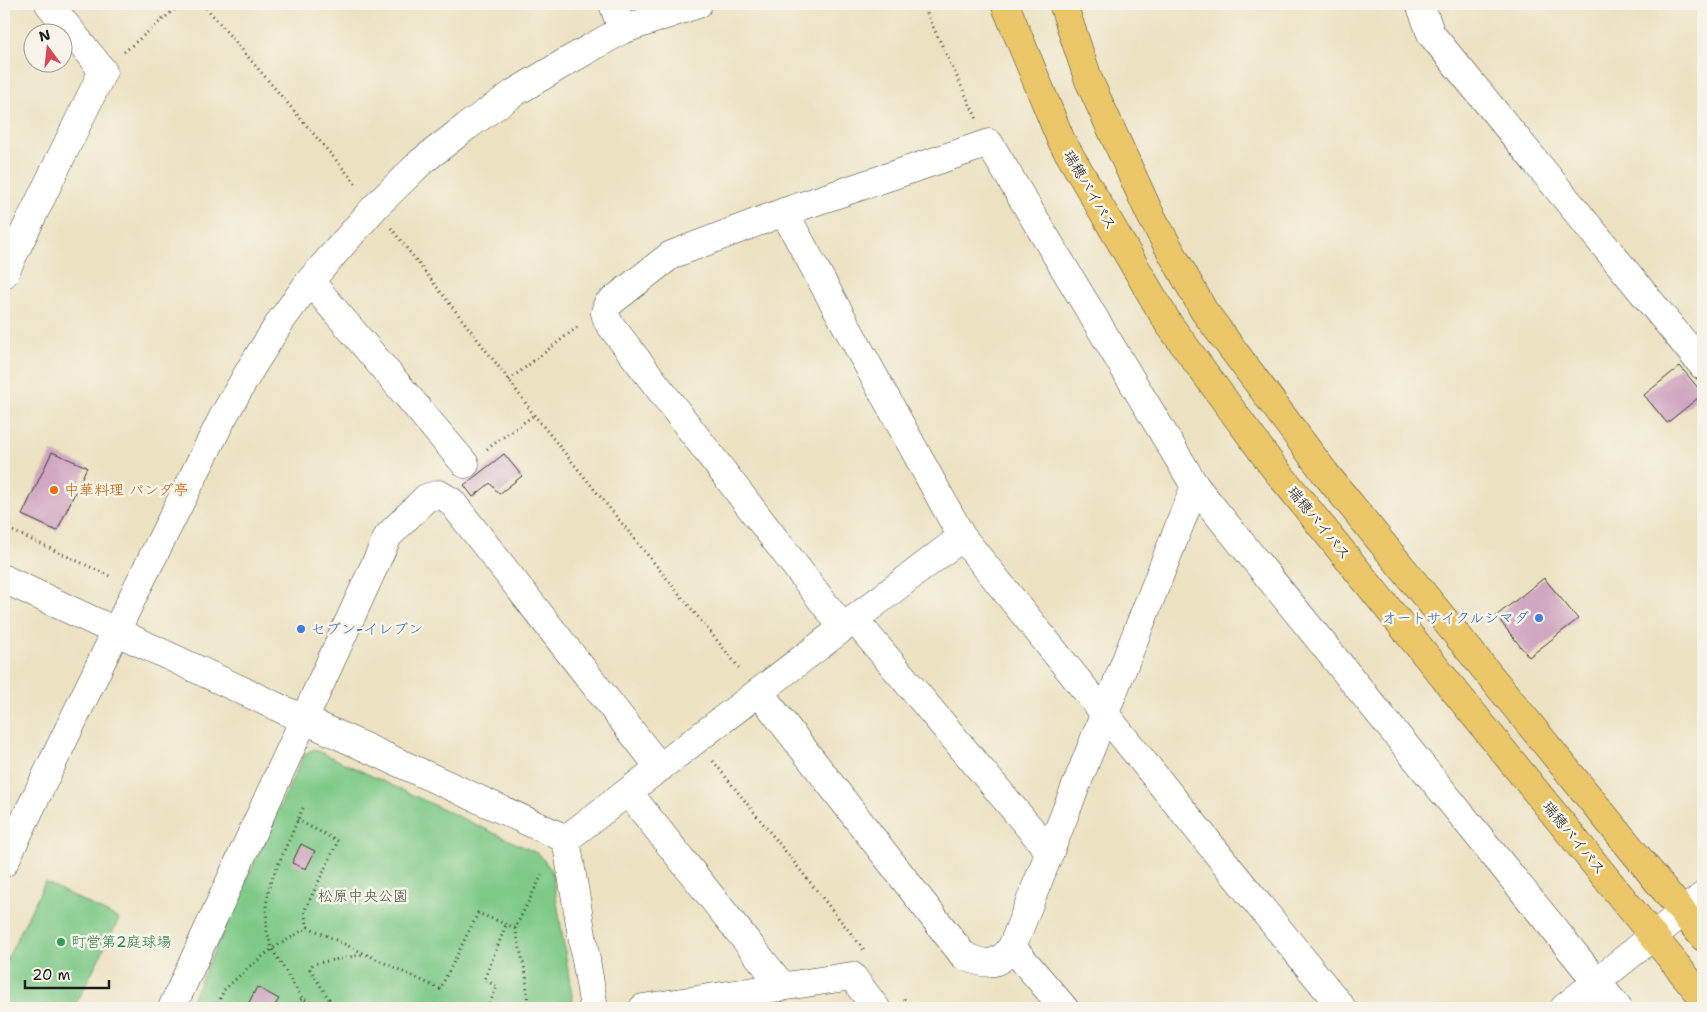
<svg xmlns="http://www.w3.org/2000/svg" width="1707" height="1012" font-family="'Shantell Sans','Klee One',sans-serif">
<style>
.green{fill:#7ec987;stroke:#4d7252}
.building{fill:#d0a6c1}
.lines{fill:none;stroke-linecap:round;stroke-linejoin:round}
.minor-casing{stroke:#3b3a35;stroke-width:29}
.highway-casing{stroke:#3b3a35;stroke-width:29}
.path{stroke:#3b3a35;stroke-width:3;stroke-dasharray:1 4;stroke-linecap:butt}
.minor{stroke:#fff;stroke-width:28}
.highway{stroke:#ebc669;stroke-width:28}
.food-dot{fill:#e8710a;stroke:#f7f3e8;stroke-width:2}
.shop-dot{fill:#3f7fe0;stroke:#f7f3e8;stroke-width:2}
.leisure-dot{fill:#2e9e5b;stroke:#f7f3e8;stroke-width:2}
.labels{text-anchor:middle;stroke-width:5;stroke-linejoin:round;paint-order:stroke}
.street-label{font-size:15px;fill:#1c1c1c;stroke:#f7f3e8}
.food-label{font-size:15px;fill:#c56008;stroke:#f7f3e8;text-anchor:start}
.shop-label{font-size:15px;fill:#366cbe;stroke:#f7f3e8;text-anchor:end}
.park-label{font-size:15px;fill:#3e5941;stroke:#f7f3e8}
.leisure-label{font-size:15px;fill:#27864d;stroke:#f7f3e8;text-anchor:start}
</style>
<rect width="100%" height="100%" fill="#f7f3e8"/>
<filter id="ink" filterUnits="userSpaceOnUse"><feTurbulence type="fractalNoise" baseFrequency=".02" numOctaves="2"/><feDisplacementMap in="SourceGraphic" scale="10" xChannelSelector="R" yChannelSelector="G"/><feConvolveMatrix kernelMatrix="1 2 1 2 8 2 1 2 1" color-interpolation-filters="sRGB"/></filter>
<filter id="wash" filterUnits="userSpaceOnUse"><feTurbulence type="fractalNoise" baseFrequency=".0096" numOctaves="4" result="noise"/><feDisplacementMap in="SourceGraphic" scale="20" xChannelSelector="R" yChannelSelector="G"/><feGaussianBlur stdDeviation="1.12" result="paint"/><feColorMatrix in="noise" values="0 0 0 0 0 0 0 0 0 0 0 0 0 0 0 0 0 1.4 0 .05"/><feComposite in="paint" operator="in"/></filter>
<g filter="url(#wash)">
<rect width="100%" height="100%" fill="#ece2c2"/>
<g class="green">
<path d="M314,749L539,854L552,871L574,1008H188L304,754Z"/>
<path d="M45,882L119,919L74,1008H4V965Z"/>
</g>
<g id="blocks">
<g class="building">
<path d="M1680,366L1703,394L1667,423L1644,395Z"/>
<path d="M52,452L87,467L57,531L22,515Z"/>
<path d="M504,454L522,476L499,494L490,483L473,497L464,485Z"/>
<path d="M1544,578L1578,619L1529,657L1496,616Z"/>
<path d="M301,844L315,851L306,869L292,863Z"/>
<path d="M257,987L279,999L273,1008H246Z"/>
</g>
</g>
</g>
<g filter="url(#ink)">
<use href="#blocks" fill-opacity="0" stroke="#3b3a35" stroke-width="1"/>
<g class="lines">
<g class="minor-casing">
<g id="minor">
<path d="M613,4L622,30"/>
<path d="M1420,4L1431,34L1703,366"/>
<path d="M784,212L962,537L1342,1008"/>
<path d="M4,274L103,71L49,4"/>
<path d="M310,281L465,464"/>
<path d="M4,579L303,719L566,839"/>
<path d="M854,619L1050,852"/>
<path d="M843,628L608,322L605,313L607,305L671,255L784,212L989,143L1195,486L1618,1008"/>
<path d="M759,692L963,955C984,965 997,968 1012,947"/>
<path d="M628,792L783,987"/>
<path d="M566,839L962,537"/>
<path d="M566,839L594,1008"/>
<path d="M4,863L137,588L223,417L251,368L280,322L310,281L375,207L421,162L466,127L514,93L566,62L622,30L698,4"/>
<path d="M172,1008L388,536L426,498L439,494L451,501L660,768"/>
<path d="M643,1008L852,976L876,1008"/>
<path d="M1064,1008L1012,947L1195,486"/>
<path d="M1564,1008L1703,896"/>
</g>
</g>
<g class="highway-casing">
<g id="highway">
<path d="M1005,4L1061,140L1168,323L1272,465L1703,998"/>
<path d="M1063,4L1089,81L1150,214L1204,311L1325,473L1703,937"/>
</g>
</g>
<g class="path">
<path d="M203,4L358,186"/>
<path d="M923,4L928,16L977,119"/>
<path d="M124,52L181,4"/>
<path d="M391,228L509,380L534,415L741,670"/>
<path d="M509,380L580,325"/>
<path d="M487,449L534,415"/>
<path d="M4,527L112,577"/>
<path d="M713,761L865,951"/>
<path d="M303,808L270,883L266,905L267,932L272,949L302,998L321,1008"/>
<path d="M297,820L338,841L304,912L308,927"/>
<path d="M904,999L911,1008"/>
<path d="M216,1008L224,990L250,966L272,949L308,927L440,989L478,913L515,928"/>
<path d="M295,1008L302,998"/>
<path d="M324,1008L329,999L310,969L313,964L365,954"/>
<path d="M488,1008L497,986L484,980L506,925"/>
<path d="M528,1008L526,975L515,928L543,873"/>
</g>
<use href="#minor" class="minor"/>
<use href="#highway" class="highway"/>
</g>
</g>
<circle class="food-dot" cx="54" cy="490" r="5"/>
<g class="shop-dot">
<circle cx="1539" cy="618" r="5"/>
<circle cx="301" cy="629" r="5"/>
</g>
<circle class="leisure-dot" cx="61" cy="942" r="5"/>
<g class="labels">
<g class="street-label">
<text transform="translate(1090 190) rotate(60)" y="5">瑞穂バイパス</text>
<text transform="translate(1319 523) rotate(51)" y="5">瑞穂バイパス</text>
<text transform="translate(1574 838) rotate(51)" y="5">瑞穂バイパス</text>
</g>
<g class="food-label">
<text x="64" y="495">中華料理 パンダ亭</text>
</g>
<g class="shop-label">
<text x="1529" y="623">オートサイクルシマダ</text>
<text x="311" y="634" text-anchor="start">セブン-イレブン</text>
</g>
<g class="park-label">
<text x="363" y="901">松原中央公園</text>
</g>
<g class="leisure-label">
<text x="71" y="947">町営第2庭球場</text>
</g>
</g>
<rect width="1707" height="1012" fill="none" stroke="#f7f3e8" stroke-width="20"/>
<g transform="translate(48 48) rotate(345)"><circle r="24" fill="#f7f3e8" stroke="#9f9d96"/>
<path d="M0-4L9 19L0 12L-9 19Z" fill="#d1495b"/>
<text y="-8" font-size="14" font-weight="bold" text-anchor="middle" fill="#1c1c1c">N</text>
</g>
<path d="M25 980v8h84v-8" fill="none" stroke="#1c1c1c" stroke-width="2.5"/>
<text x="32" y="980" font-size="15" fill="#1c1c1c" stroke="#f7f3e8" stroke-width="4" paint-order="stroke">20 m</text>
</svg>
